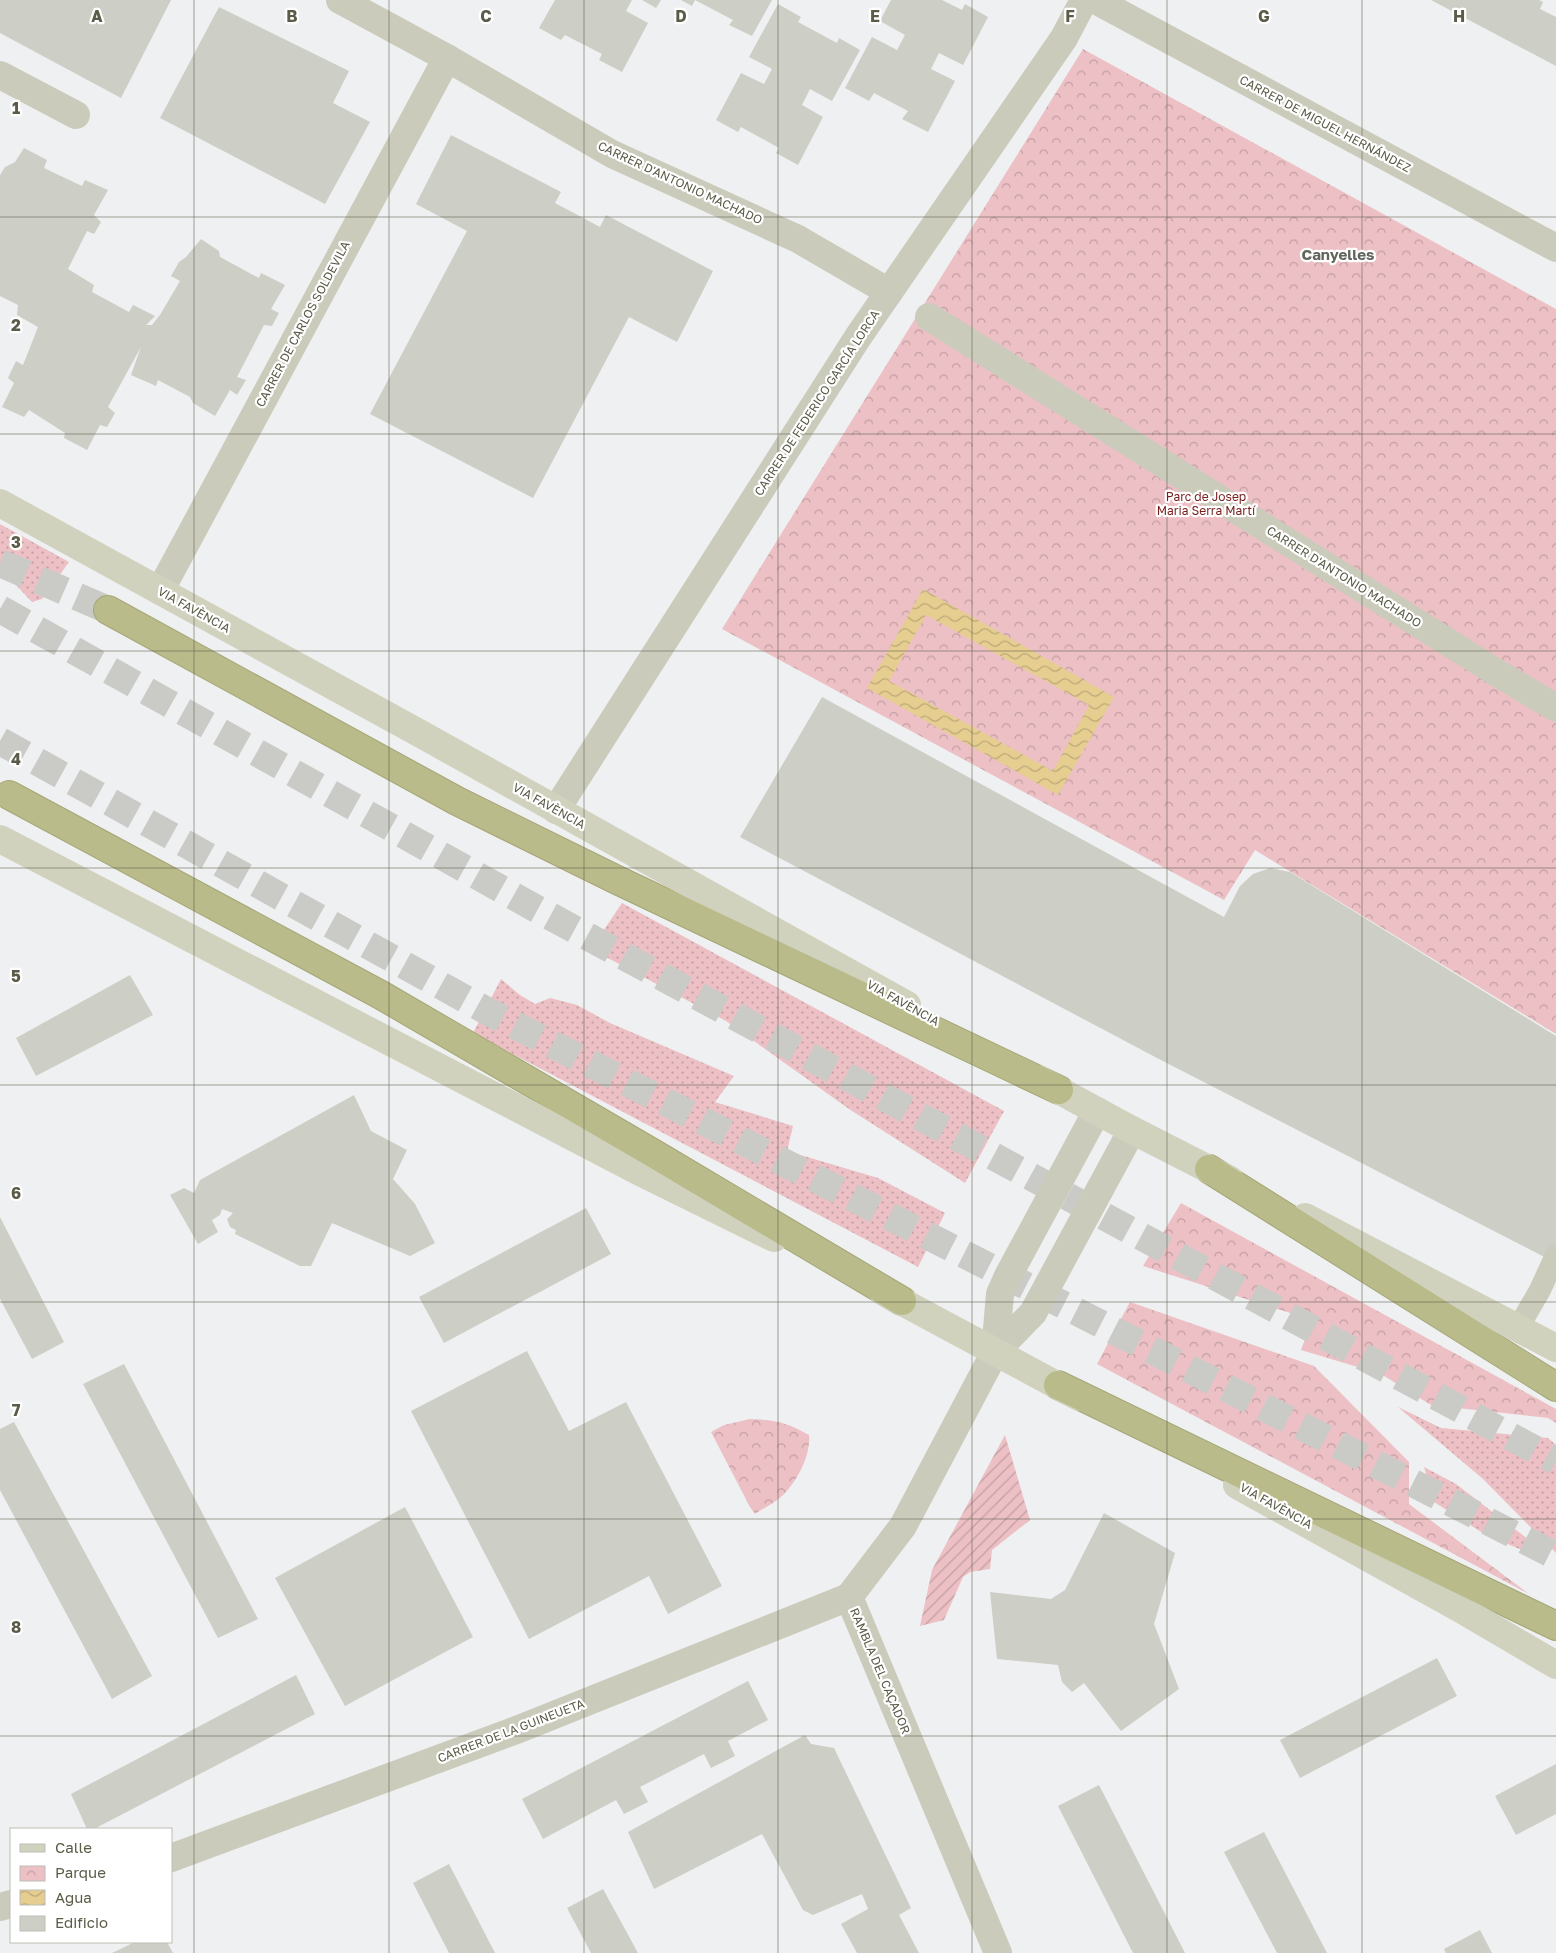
<svg xmlns="http://www.w3.org/2000/svg" width="1556" height="1953" font-family="'Golos Text',sans-serif">
<style>
.grass{fill:url(#grass-dots)}
.park{fill:url(#park-crowns)}
.garden{fill:url(#garden-furrows)}
.water{fill:url(#water-waves);fill-rule:evenodd}
.building{fill:#cdcec6}
.lines{fill:none;stroke-linecap:round;stroke-linejoin:round}
.highway-tunnel{stroke:#cacbc7;stroke-width:28;stroke-dasharray:28 14;stroke-linecap:butt}
.highway-casing{stroke:#a5a675;stroke-width:30}
.lane{stroke:#cbcbbc;stroke-width:22}
.street{stroke:#cbcbbc;stroke-width:28}
.secondary{stroke:#d1d2be;stroke-width:28}
.highway{stroke:#babb8a;stroke-width:28}
.grid{fill:none;stroke:#5b5b48;stroke-width:1;stroke-opacity:0.55}
.labels{text-anchor:middle;stroke-width:4.5;stroke-linejoin:round;paint-order:stroke}
.street-label{font-size:12px;fill:#5b5b48;stroke:#fff}
.park-label{font-size:12px;fill:#791d1d;stroke:#fff}
.quarter-label{font-size:15px;font-weight:bold;fill:#63645c;stroke:#fff}
.grid-label{font-size:16px;text-anchor:middle;font-weight:bold;fill:#5b5b48;stroke:#fff;stroke-width:4.5;stroke-linejoin:round;paint-order:stroke}
</style>
<defs>
<pattern id="grass-dots" width="8" height="8" patternUnits="userSpaceOnUse" patternTransform="scale(1.25)"><rect width="8" height="8" fill="#ecc0c5"/><path d="M2 2h.1M6 6h.1" fill="none" stroke="#c29fa2" stroke-width="1.8" stroke-linecap="round"/></pattern>
<pattern id="park-crowns" width="20" height="18" patternUnits="userSpaceOnUse" patternTransform="scale(1.25)"><rect width="20" height="18" fill="#ecc0c5"/><path d="M2 6a3 3 0 1 1 6 0M12 15a3 3 0 1 1 6 0" fill="none" stroke="#c29fa2"/></pattern>
<pattern id="garden-furrows" width="10" height="10" patternUnits="userSpaceOnUse" patternTransform="scale(1.25)"><rect width="10" height="10" fill="#ecc0c5"/><path d="M-1 1l2-2M0 10L10 0M9 11l2-2" fill="none" stroke="#c29fa2"/></pattern>
<pattern id="water-waves" width="16" height="10" patternUnits="userSpaceOnUse" patternTransform="scale(1.25)"><rect width="16" height="10" fill="#e6cd90"/><path d="M0 5q4-4 8 0t8 0" fill="none" stroke="#bda978"/></pattern>
</defs>
<rect width="100%" height="100%" fill="#eff0f1"/>
<g class="grass">
<path d="M0,524L69,562L42,599L32,602L0,568Z"/>
<path d="M622,903L1004,1111L965,1183L849,1109L726,1021L591,949Z"/>
<path d="M501,979L520,995L535,1004L550,998L577,1005L610,1023L734,1076L715,1102L793,1126L787,1151L878,1178L945,1213L918,1267L473,1033Z"/>
<path d="M1398,1407L1441,1428L1548,1438L1556,1445V1553L1483,1479Z"/>
<path d="M1424,1467L1456,1484L1537,1546L1543,1559L1486,1535L1434,1502Z"/>
</g>
<g class="park">
<path d="M1083,49L1556,309V1034L1255,850L1224,900L722,629Z"/>
<path d="M1181,1203L1556,1409V1423L1548,1418L1431,1405L1381,1374L1301,1350L1312,1320L1143,1266Z"/>
<path d="M1130,1302L1314,1366L1409,1462V1504L1529,1594L1097,1364Z"/>
<path d="M750,1419C776,1420 786,1422 809,1435C811,1455 797,1482 782,1496C774,1503 764,1508 755,1514L750,1507L711,1432L724,1425Z"/>
</g>
<path class="garden" d="M1005,1435L1030,1520L992,1550L990,1569L970,1572L963,1577L944,1620L920,1626L932,1570Z"/>
<path class="water" d="M923,589L1114,697L1058,795L867,688ZM926,615L1089,705L1053,771L889,681Z"/>
<g class="building">
<path d="M0,0H171L121,98L0,33Z"/>
<path d="M555,0H632L626,11L648,23L622,72L599,60L602,54L565,35L561,40L539,28Z"/>
<path d="M642,0H661L656,8Z"/>
<path d="M681,0H772L752,36L729,25L733,20L695,0L692,6Z"/>
<path d="M891,0H942L962,10L965,4L988,17L963,65L939,53L931,69L955,81L928,132L902,119L908,111L874,93L869,101L845,88L872,37L897,50L905,35L880,21Z"/>
<path d="M1431,0H1539L1543,2L1540,9L1556,17V66Z"/>
<path d="M778,4L801,17L798,22L837,43L839,38L860,50L832,101L810,89L802,105L823,117L798,165L776,153L779,148L741,127L738,132L716,120L741,73L764,84L772,69L749,57Z"/>
<path d="M219,7L349,71L333,103L370,122L325,204L160,118Z"/>
<path d="M451,135L561,192L555,203L600,227L606,215L713,271L677,342L629,317L533,498L370,414L467,231L416,204Z"/>
<path d="M24,148L47,160L44,168L82,186L85,180L108,190L94,215L101,222L94,234L87,231L68,269L94,285L92,292L129,312L133,305L155,316L146,325H152L160,315L180,281L171,276L179,262L186,257L201,239L219,251L220,257L259,278L261,273L285,285L271,309L279,313L272,326L264,325L237,377L246,380L237,395L230,390L215,416L193,403L190,397L158,380L156,386L131,375L141,347L108,407L115,413L107,427L100,425L87,450L64,438L65,433L29,410L24,417L2,407L14,383L8,378L16,361L23,365L38,327L17,315L18,305L0,296V175L5,167L15,162Z"/>
<path d="M822,697L1224,917L1240,886L1253,874L1270,868L1290,872L1556,1036V1263L1157,1058L740,837Z"/>
<path d="M130,975L153,1015L36,1076L16,1038Z"/>
<path d="M354,1095L371,1131L407,1150L393,1179L415,1204L435,1243L410,1256L332,1223L311,1266H300L235,1234L236,1230L230,1227L227,1219L233,1213L222,1209L220,1215L212,1220L218,1232L198,1244L170,1195L184,1188L194,1193L200,1180Z"/>
<path d="M586,1208L611,1254L444,1343L419,1297Z"/>
<path d="M0,1217L64,1342L32,1359L0,1299Z"/>
<path d="M527,1351L569,1431L626,1402L722,1586L668,1614L649,1576L529,1639L411,1411Z"/>
<path d="M124,1364L258,1619L218,1638L83,1384Z"/>
<path d="M14,1422L152,1676L112,1699L0,1490V1429Z"/>
<path d="M405,1507L473,1637L345,1706L275,1578Z"/>
<path d="M1104,1513L1175,1553L1154,1624L1179,1689L1121,1731L1084,1683L1072,1692L1062,1682L1058,1665L997,1659L990,1592L1051,1599L1065,1590Z"/>
<path d="M1437,1658L1457,1696L1300,1778L1280,1740Z"/>
<path d="M296,1675L315,1714L94,1829H87L71,1794Z"/>
<path d="M748,1681L768,1720L728,1741L735,1756L711,1768L704,1754L640,1787L648,1802L624,1814L616,1800L543,1839L522,1799Z"/>
<path d="M805,1735L811,1744L834,1748L911,1908L899,1915L919,1953H857L841,1924L868,1909L862,1894L813,1915L803,1910L762,1834L654,1889L628,1832Z"/>
<path d="M1556,1764V1814L1516,1835L1495,1796Z"/>
<path d="M1099,1785L1185,1953H1133L1058,1806Z"/>
<path d="M1264,1832L1327,1953H1277L1224,1852Z"/>
<path d="M449,1864L495,1953H449L413,1883Z"/>
<path d="M603,1889L638,1953H591L567,1908Z"/>
<path d="M1480,1930L1492,1953H1446L1444,1949Z"/>
<path d="M135,1942H167L173,1953H112Z"/>
</g>
<g class="lines">
<g class="highway-tunnel">
<path d="M0,563L108,610"/>
<path d="M0,609L535,908L1556,1461"/>
<path d="M0,741L487,1011L1556,1556"/>
</g>
<g class="highway-casing">
<g id="highway">
<path d="M108,610L457,801L615,879L1059,1090"/>
<path d="M9,795L381,995L656,1155L902,1301"/>
<path d="M1209,1169L1556,1387"/>
<path d="M1058,1385L1556,1626"/>
</g>
</g>
<path class="lane" d="M1518,1328L1540,1290L1556,1255"/>
<g class="street">
<path d="M340,0L447,58L612,154L798,239L889,292"/>
<path d="M1095,0L1556,248"/>
<path d="M0,75L76,115"/>
<path d="M929,317L1494,671L1556,708"/>
<path d="M160,591L447,58"/>
<path d="M556,810L858,337L1064,38L1084,0"/>
<path d="M995,1352L1000,1294L1008,1276L1097,1111"/>
<path d="M849,1597L903,1526L995,1352L1033,1313L1132,1130"/>
<path d="M849,1597L998,1953"/>
<path d="M171,1858L519,1729L849,1597"/>
<path d="M0,1907L11,1904"/>
</g>
<g class="secondary">
<path d="M0,503C304,668 605,836 907,1005"/>
<path d="M0,839L644,1174L774,1238"/>
<path d="M1038,1079L1132,1130L1230,1180"/>
<path d="M1305,1217L1556,1348"/>
<path d="M882,1291L1079,1397"/>
<path d="M1237,1485L1459,1608L1556,1665"/>
</g>
<use href="#highway" class="highway"/>
</g>
<path class="grid" d="M194,0V1953M389,0V1953M584,0V1953M778,0V1953M972,0V1953M1167,0V1953M1362,0V1953M0,217H1556M0,434H1556M0,651H1556M0,868H1556M0,1085H1556M0,1302H1556M0,1519H1556M0,1736H1556"/>
<g class="labels">
<g class="street-label">
<text transform="translate(1325 124) rotate(28)" y="4">CARRER DE MIGUEL HERNÁNDEZ</text>
<text transform="translate(680 183) rotate(25)" y="4">CARRER D'ANTONIO MACHADO</text>
<text transform="translate(303 324) rotate(-62)" y="4">CARRER DE CARLOS SOLDEVILA</text>
<text transform="translate(817 403) rotate(-57)" y="4">CARRER DE FEDERICO GARCÍA LORCA</text>
<text transform="translate(1344 577) rotate(32)" y="4">CARRER D'ANTONIO MACHADO</text>
<text transform="translate(194 610) rotate(29)" y="4">VIA FAVÈNCIA</text>
<text transform="translate(549 806) rotate(29)" y="4">VIA FAVÈNCIA</text>
<text transform="translate(903 1003) rotate(29)" y="4">VIA FAVÈNCIA</text>
<text transform="translate(1276 1506) rotate(29)" y="4">VIA FAVÈNCIA</text>
<text transform="translate(880 1671) rotate(67)" y="4">RAMBLA DEL CAÇADOR</text>
<text transform="translate(511 1731) rotate(-21)" y="4">CARRER DE LA GUINEUETA</text>
</g>
<g class="park-label">
<text x="1206" y="501">Parc de Josep<tspan x="1206" dy="14">Maria Serra Martí</tspan></text>
</g>
<g class="quarter-label">
<text x="1338" y="260">Canyelles</text>
</g>
</g>
<g class="grid-label">
<text x="97" y="22">A</text>
<text x="292" y="22">B</text>
<text x="486" y="22">C</text>
<text x="681" y="22">D</text>
<text x="875" y="22">E</text>
<text x="1070" y="22">F</text>
<text x="1264" y="22">G</text>
<text x="1459" y="22">H</text>
<text x="16" y="114">1</text>
<text x="16" y="331">2</text>
<text x="16" y="548">3</text>
<text x="16" y="765">4</text>
<text x="16" y="982">5</text>
<text x="16" y="1199">6</text>
<text x="16" y="1416">7</text>
<text x="16" y="1633">8</text>
</g>
<rect x="10" y="1828" width="162" height="115" fill="#ffffff" stroke="#bdbdb6"/>
<rect x="20" y="1844" width="25" height="8" fill="#d1d2be" stroke="#bdbdb6"/>
<text x="55" y="1853" font-size="15" fill="#5b5b48">Calle</text>
<rect x="20" y="1866" width="25" height="15" fill="url(#park-crowns)" stroke="#bdbdb6"/>
<text x="55" y="1878" font-size="15" fill="#5b5b48">Parque</text>
<rect x="20" y="1890" width="25" height="15" fill="url(#water-waves)" stroke="#bdbdb6"/>
<text x="55" y="1903" font-size="15" fill="#5b5b48">Agua</text>
<rect x="20" y="1916" width="25" height="15" fill="#cdcec6" stroke="#bdbdb6"/>
<text x="55" y="1928" font-size="15" fill="#5b5b48">Edificio</text>
</svg>
